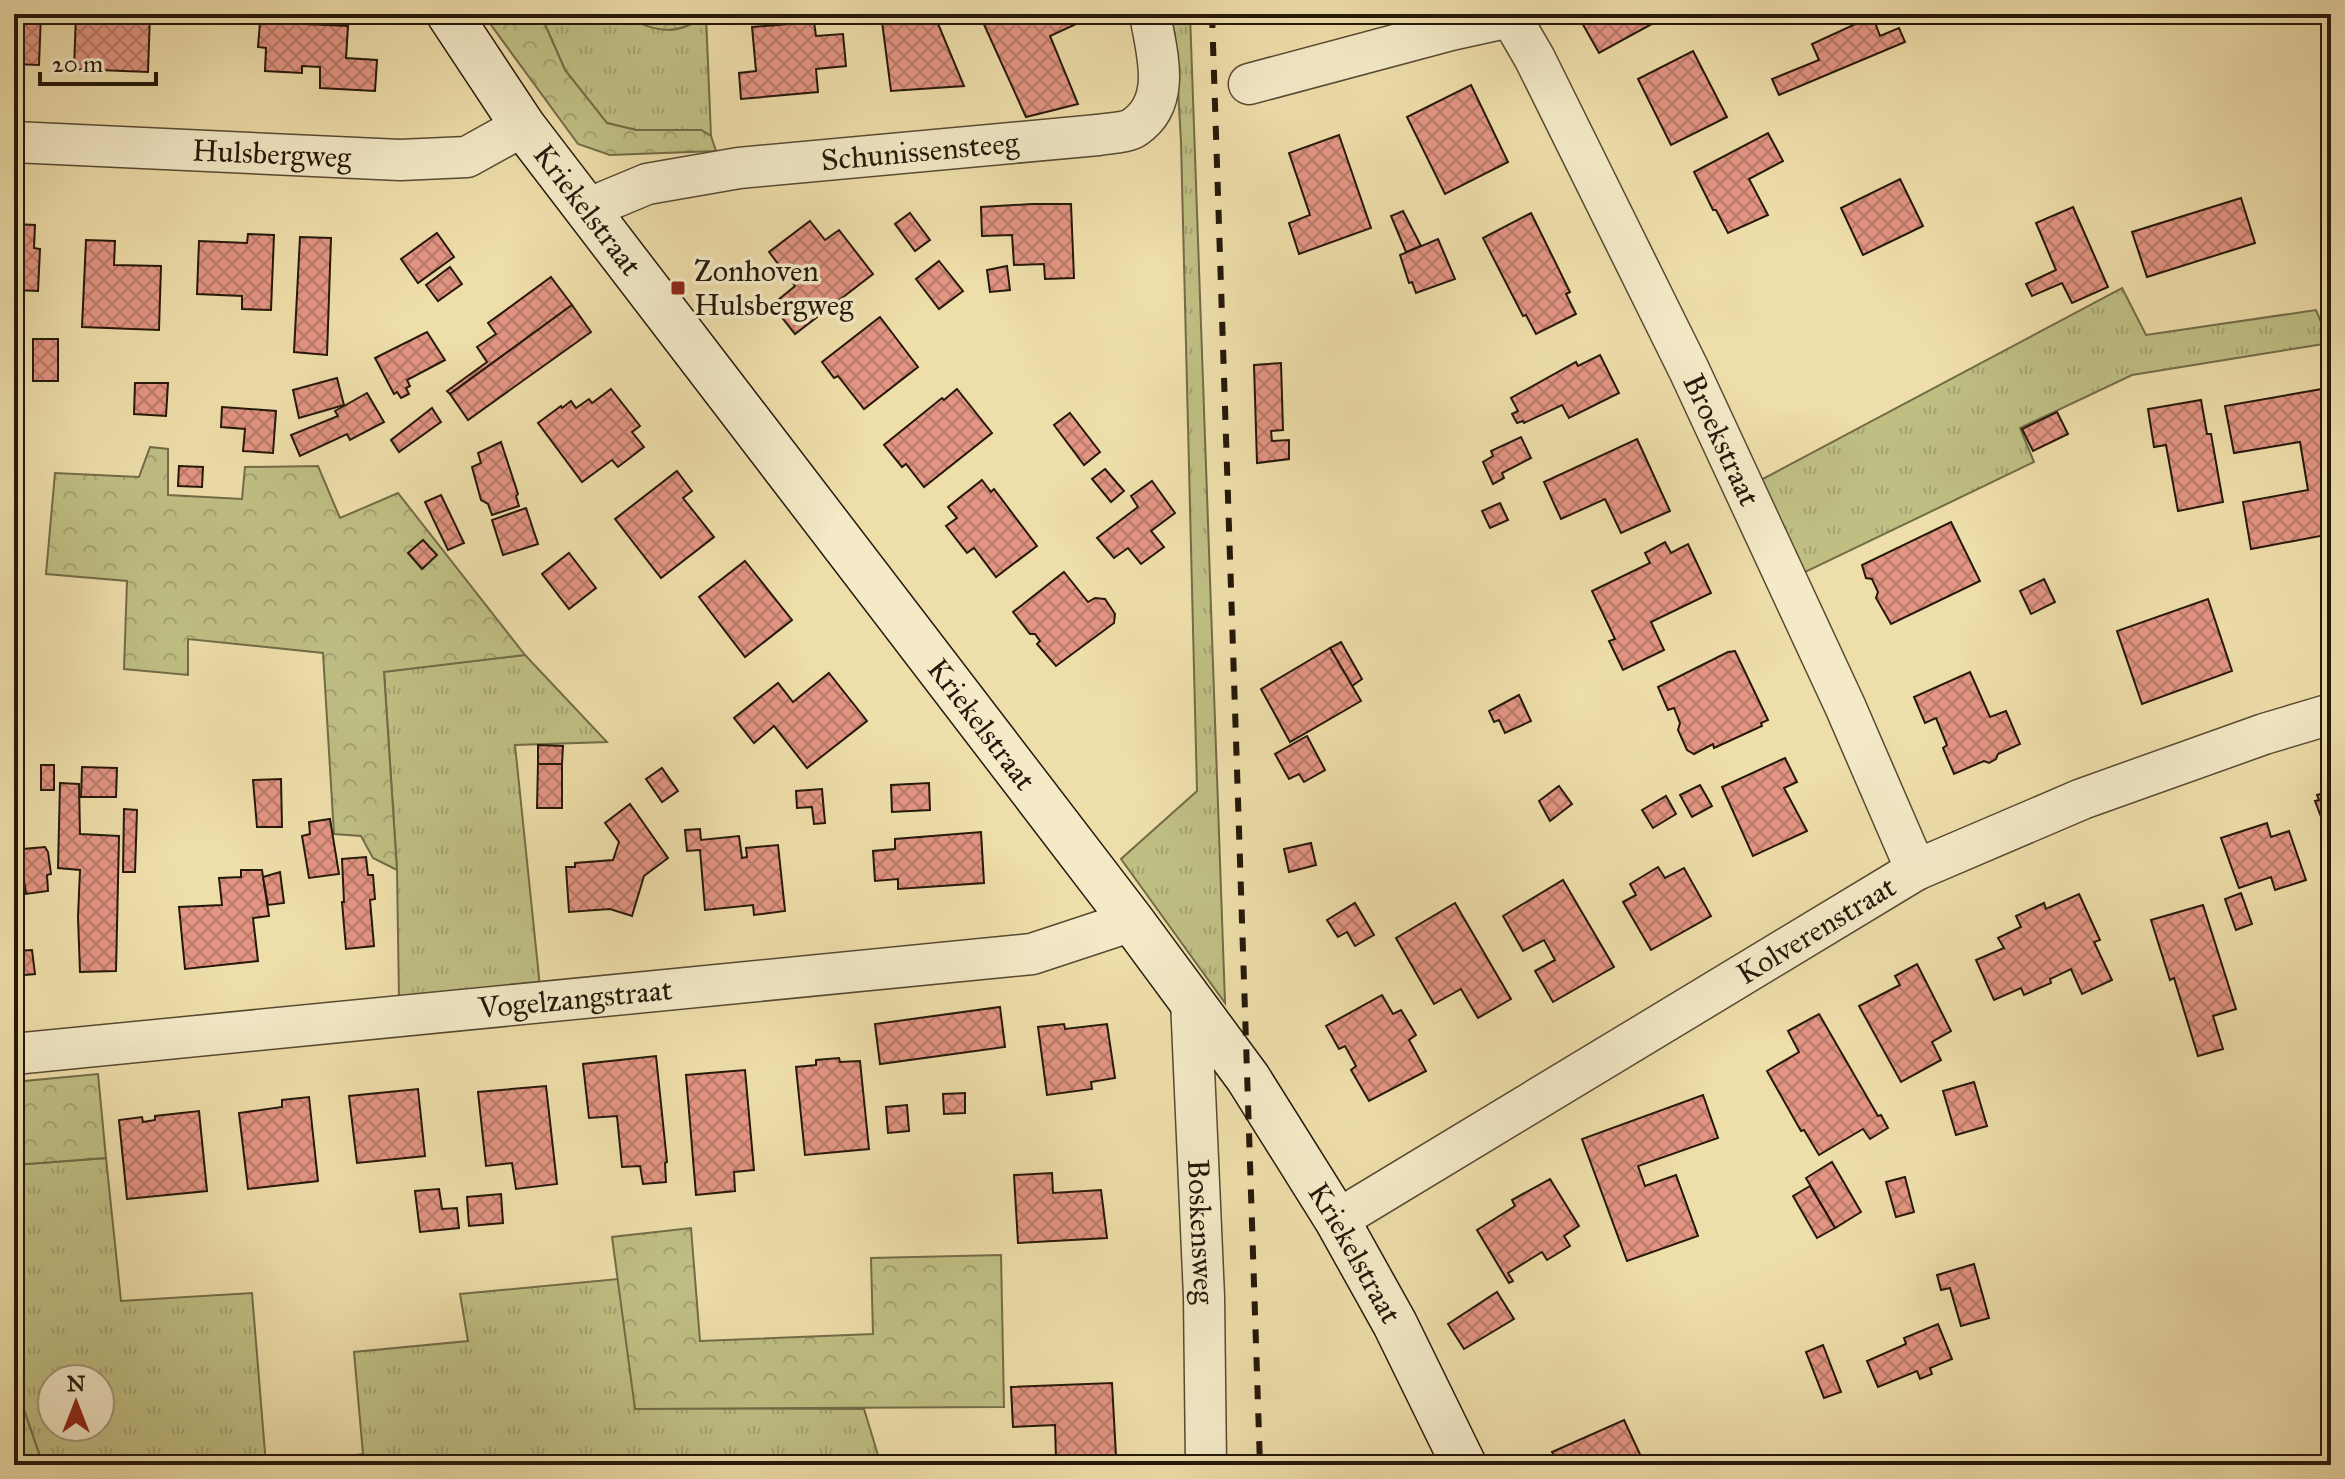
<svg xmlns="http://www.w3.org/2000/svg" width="2345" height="1479" font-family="'IM FELL Great Primer',serif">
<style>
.grass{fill:url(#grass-tufts);stroke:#726c47;stroke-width:2;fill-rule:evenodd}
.forest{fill:url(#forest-crowns);stroke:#726c47;stroke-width:2}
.building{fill:url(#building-cross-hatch);stroke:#25180a;stroke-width:2}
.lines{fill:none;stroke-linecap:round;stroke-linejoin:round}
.street-casing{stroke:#574a32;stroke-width:43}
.secondary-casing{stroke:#25180a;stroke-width:47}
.street{stroke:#f4eac8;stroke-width:40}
.secondary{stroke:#f4eac8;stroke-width:44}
.rail{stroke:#25180a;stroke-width:6;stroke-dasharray:14 14;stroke-linecap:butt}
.poi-dot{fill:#8f2418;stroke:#f4eac8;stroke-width:3}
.labels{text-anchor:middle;stroke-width:7;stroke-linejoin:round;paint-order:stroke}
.street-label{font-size:30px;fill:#25180a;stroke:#f4eac8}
.poi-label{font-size:30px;fill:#25180a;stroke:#f4eac8;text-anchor:start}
</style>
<defs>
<pattern id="grass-tufts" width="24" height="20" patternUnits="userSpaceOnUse" patternTransform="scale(2)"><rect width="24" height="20" fill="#bfbf84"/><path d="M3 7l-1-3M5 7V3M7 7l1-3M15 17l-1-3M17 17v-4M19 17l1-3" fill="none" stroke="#a4a371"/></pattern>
<pattern id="forest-crowns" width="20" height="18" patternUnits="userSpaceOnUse" patternTransform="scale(2)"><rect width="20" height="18" fill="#bfbf84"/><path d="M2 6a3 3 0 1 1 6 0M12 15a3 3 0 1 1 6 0" fill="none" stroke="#a4a371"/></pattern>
<pattern id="building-cross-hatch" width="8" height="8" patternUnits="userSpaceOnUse" patternTransform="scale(2)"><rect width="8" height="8" fill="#e39583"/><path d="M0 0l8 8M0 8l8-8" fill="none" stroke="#b87969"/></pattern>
</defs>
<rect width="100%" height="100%" fill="#eedeaa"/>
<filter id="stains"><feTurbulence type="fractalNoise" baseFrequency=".0025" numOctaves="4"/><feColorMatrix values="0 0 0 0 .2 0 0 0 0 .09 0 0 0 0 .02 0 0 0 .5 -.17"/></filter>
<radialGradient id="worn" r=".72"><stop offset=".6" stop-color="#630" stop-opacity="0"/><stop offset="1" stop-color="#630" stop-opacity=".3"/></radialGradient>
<g class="grass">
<path d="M548,14C569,14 591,12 612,14C654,18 661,47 706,15L711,136L701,130H636L607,123L565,70L543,20Z"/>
<path d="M1170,14H1190L1225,1003L1121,859L1197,791L1181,142L1175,35Z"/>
<path d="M2122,288L2146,335L2316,310L2330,343L2132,375L2020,428L2034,462L1799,575L1757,482Z"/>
<path d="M525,655L607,742L515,745L540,987L399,999L397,870L384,671Z"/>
<path d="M106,1158L121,1301L252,1293L266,1465H43L14,1381V1165ZM52,1379H100V1427H52Z"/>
<path d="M618,1279L636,1408L864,1409L881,1465H279L363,1454L354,1352L468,1341L460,1294Z"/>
</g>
<g class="forest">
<path d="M483,14H548L543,20L565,70L607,123L636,130H701L711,136L716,151L610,155L578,144Z"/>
<path d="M614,14H707C670,41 654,28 614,14Z"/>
<path d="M150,447L168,449V495L242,499L245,467L318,466L340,518L398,493L525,655L384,672L397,870L373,858L361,836L334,834L323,653L188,639V675L124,669L127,581L46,574L55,473L139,477Z"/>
<path d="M98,1074L106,1158L14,1165V1082Z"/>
<path d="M691,1228L700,1341L873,1334L871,1258L1001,1255L1004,1407L635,1409L612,1237Z"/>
<path d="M14,1381L43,1465H14Z"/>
</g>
<g class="building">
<path d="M14,14H41L39,65L14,64Z"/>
<path d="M76,14H150L148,72L74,69Z"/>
<path d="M881,14H934L964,86L891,91Z"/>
<path d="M984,14H1070L1074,25L1050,36L1078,104L1026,117L981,18L985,16Z"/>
<path d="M1070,14H1098L1074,25Z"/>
<path d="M1577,14H1670L1599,53Z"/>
<path d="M1864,20L1866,24L1874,20L1880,36L1899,28L1905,42L1779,95L1772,79L1819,60L1812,44Z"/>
<path d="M260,22L348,26L346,58L377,60L375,91L320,88V67L302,66V73L265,71L266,48L258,47Z"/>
<path d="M814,22L816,36L843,34L846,66L816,69L818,92L741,99L739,73L756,71L752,27Z"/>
<path d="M1693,51L1727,117L1671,145L1638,79Z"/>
<path d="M1471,85L1508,162L1445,194L1407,117Z"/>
<path d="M1768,133L1783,161L1749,179L1768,215L1728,233L1716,210H1713L1694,172Z"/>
<path d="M1339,135L1371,228L1299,254L1289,223L1310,215L1289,153Z"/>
<path d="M1900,179L1923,226L1863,255L1841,208Z"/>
<path d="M2241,198L2255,243L2147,277L2132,232Z"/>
<path d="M1032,204H1071L1074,278L1045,279L1044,264L1014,265L1012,235L982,236L981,207Z"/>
<path d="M2073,207L2108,287L2072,303L2062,283L2032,296L2026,284L2056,270L2036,223Z"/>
<path d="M1403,211L1421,246L1406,252L1391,216Z"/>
<path d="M910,213L930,240L915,251L895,224Z"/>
<path d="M1531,213L1570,292L1566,294L1576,314L1536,334L1526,315L1523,316L1483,238Z"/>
<path d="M810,221L825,240L839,230L873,274L795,334L772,305L795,286L769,252Z"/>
<path d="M14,224L35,225L34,248L40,249L38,291L14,290Z"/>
<path d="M437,233L454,257L418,283L401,259Z"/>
<path d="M248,234L274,235L271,310L242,309V296L197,294L199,241L247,243Z"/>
<path d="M300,237L331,238L327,355L294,352Z"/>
<path d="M1438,239L1455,279L1416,293L1412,282L1409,283L1400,255Z"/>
<path d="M86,240L115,241L114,265L161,266L159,330L82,327Z"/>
<path d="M939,261L963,291L939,309L916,279Z"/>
<path d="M1007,266L1010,290L990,292L987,270Z"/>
<path d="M450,267L462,284L438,301L426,285Z"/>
<path d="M551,277L572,305L450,394L447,391L487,362L477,347L496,334L488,323Z"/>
<path d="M572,305L591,332L468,420L450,394Z"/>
<path d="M880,317L918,367L864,409L838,376L834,378L822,362Z"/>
<path d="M427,332L445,360L407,380L410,386L406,388L409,394L401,398L397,392L394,394L375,358Z"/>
<rect x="33" y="339" width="25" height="42"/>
<path d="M1600,355L1619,393L1569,418L1562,405L1524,423L1523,421L1517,423L1512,414L1518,411L1511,398L1576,362L1578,366Z"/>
<path d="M1281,363L1283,430L1271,431L1272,441L1289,440V459L1257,463L1254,365Z"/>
<path d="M337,378L344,405L299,418L293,390Z"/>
<path d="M135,383H168L166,416L134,414Z"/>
<path d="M611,389L640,426L632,432L644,447L618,467L612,460L582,482L538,423L561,406L562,408L571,401L576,408L589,399L592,403Z"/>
<path d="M957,389L992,433L924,487L906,464L902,467L884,445L942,398L944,400Z"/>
<path d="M2322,389L2331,441V534L2251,549L2243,502L2308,490L2300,442L2234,453L2225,406Z"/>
<path d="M367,393L384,422L350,440L347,434L300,456L291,435L338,416L335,411Z"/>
<path d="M2201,400L2207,434H2211L2223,502L2178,511L2166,445L2154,447L2148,409Z"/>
<path d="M222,407L276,411L273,453L243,451L245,429L221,427Z"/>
<path d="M432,408L441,422L399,452L391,440Z"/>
<path d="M2057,412L2068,434L2033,451L2022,429Z"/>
<path d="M1070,413L1100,452L1084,465L1054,425Z"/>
<path d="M1521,437L1531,458L1502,473L1504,478L1493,484L1483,462L1493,456L1491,451Z"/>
<path d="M1637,439L1670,511L1621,533L1605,499L1561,519L1544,482Z"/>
<path d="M501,442L518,494L516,496L519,506L492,515L488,504L481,500L472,467L481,463L478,453Z"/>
<path d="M179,466L203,467L202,487L178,486Z"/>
<path d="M1105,469L1124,491L1111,502L1092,479Z"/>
<path d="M677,471L692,491L683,498L714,537L661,578L615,519Z"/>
<path d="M982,480L991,492L994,489L1037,546L996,577L974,548L967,553L946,526L957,518L948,507Z"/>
<path d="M1152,481L1175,513L1151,531L1164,547L1141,564L1128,548L1114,558L1097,538L1138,507L1131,496Z"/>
<path d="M441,495L464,543L448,550L425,502Z"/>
<path d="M1500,503L1508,520L1490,528L1482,511Z"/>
<path d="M526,508L538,544L503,555L492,520Z"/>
<path d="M1951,522L1980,581L1891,624L1876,598L1878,592L1872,579L1866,578L1862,565Z"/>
<path d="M423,540L437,555L422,569L408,553Z"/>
<path d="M1665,542L1671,553L1688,544L1711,593L1651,622L1664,650L1623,670L1609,641L1615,639L1592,591L1650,563L1645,553Z"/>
<path d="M569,553L596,588L569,609L542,574Z"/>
<path d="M745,561L792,620L745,657L699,597Z"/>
<path d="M1064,572L1088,602L1095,598L1105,599L1115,614L1114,623L1056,666L1037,644L1040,641L1035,634H1030L1013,612Z"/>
<path d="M2044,579L2055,602L2031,614L2020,591Z"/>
<path d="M2208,599L2232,671L2142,704L2117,631Z"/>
<path d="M1341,642L1362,679L1352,686L1330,648Z"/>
<path d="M1330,648L1361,701L1290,742L1261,689Z"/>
<path d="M1735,651L1768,720L1761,723L1762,726L1714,748L1713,744L1694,754L1687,750L1678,730L1680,723L1674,708L1668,710L1658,687L1728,652Z"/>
<path d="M1970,672L1990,717L2006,711L2020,744L1998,754L1996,759L1989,763L1984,761L1954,774L1943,748L1947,745L1936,718L1925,723L1914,697Z"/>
<path d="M829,673L867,721L807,768L774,726L754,743L734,718L778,683L793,702Z"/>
<path d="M1519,695L1531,721L1505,733L1499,720L1494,722L1489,711Z"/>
<path d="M1307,736L1325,770L1304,782L1299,774L1289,779L1275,754Z"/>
<path d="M538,745L563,746L562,764H538Z"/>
<path d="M1785,758L1797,782L1784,788L1807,831L1753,856L1722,787Z"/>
<path d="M538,764H562V808H537Z"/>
<rect x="41" y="765" width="13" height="25"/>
<path d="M82,767L117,768L116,797H81Z"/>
<path d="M662,768L678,791L662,802L646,779Z"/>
<path d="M281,779L282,827H257L253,780Z"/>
<path d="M60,783L79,784L80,834L119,836L116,971L80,972L78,917L80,870L58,868Z"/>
<path d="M929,783L930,810L892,812L891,785Z"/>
<path d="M1700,785L1712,806L1692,817L1680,795Z"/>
<path d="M1559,786L1572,804L1550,821L1539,801Z"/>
<path d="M822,789L825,823L814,824L812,807L797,808L796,791Z"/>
<path d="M2331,791V843L2315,801L2319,800L2317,795Z"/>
<path d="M1666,796L1676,814L1653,828L1642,810Z"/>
<path d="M630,804L668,858L644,876L632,916L610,909L569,912L566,867H575V863L613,860L619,842L605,823Z"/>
<path d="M124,809L137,810L135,872H123Z"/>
<path d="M330,819L339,874L309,878L302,836L310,834L309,822Z"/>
<path d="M2267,823L2271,837L2289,831L2306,880L2275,890L2271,877L2239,888L2221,838Z"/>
<path d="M700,829L701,840L739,836L742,858L747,857L746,848L778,845L785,911L754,915L753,905L705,910L700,850L687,851L685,830Z"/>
<path d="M981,832L984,883L898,889V879L875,881L873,851L895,849V839Z"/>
<path d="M1311,843L1316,865L1289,872L1284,849Z"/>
<path d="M45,847L48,852L51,874L47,875L48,891L26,894L20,854L23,853V849Z"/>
<path d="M366,857L368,875H373L375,899L370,900L374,946L346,949L342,902H344L342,859Z"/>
<path d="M1658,867L1665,878L1684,868L1711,916L1651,950L1623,902L1636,895L1630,884Z"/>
<path d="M241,870H262L269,916L253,918L258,961L185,969L179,907L222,905L219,878L241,877Z"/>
<path d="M280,872L284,903L268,905L263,877Z"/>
<path d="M1563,880L1614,967L1553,1002L1535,971L1555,960L1544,940L1523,951L1503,916Z"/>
<path d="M2241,893L2252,924L2236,930L2225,899Z"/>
<path d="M2079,894L2100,940L2094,942L2112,980L2082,994L2071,969L2050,979L2051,983L2024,995L2021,988L1994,1000L1976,960L2004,948L1998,938L2021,927L2016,916L2044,903L2046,909Z"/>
<path d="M1355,903L1374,935L1355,946L1347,932L1338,937L1327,920Z"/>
<path d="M1455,903L1511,999L1478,1018L1461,989L1434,1004L1396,938Z"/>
<path d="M2203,905L2236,1009L2213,1016L2223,1049L2198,1056L2174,978L2170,980L2151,920Z"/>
<path d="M14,933L16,951L32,950L35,974L14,976Z"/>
<path d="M1917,964L1951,1031L1932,1042L1941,1060L1901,1082L1859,1006L1900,985L1895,976Z"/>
<path d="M1382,995L1393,1014L1401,1010L1416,1035L1409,1040L1426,1071L1369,1101L1351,1070L1356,1066L1345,1046L1339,1049L1326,1026Z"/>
<path d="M1000,1007L1005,1047L880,1064L875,1024Z"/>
<path d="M1819,1014L1878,1116L1881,1115L1888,1128L1870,1139L1863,1129L1819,1155L1804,1130L1801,1131L1767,1071L1799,1052L1788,1031Z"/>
<path d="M1064,1024L1065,1029L1107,1024L1115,1078L1091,1082L1092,1089L1047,1095L1038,1027Z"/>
<path d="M656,1056L667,1162L665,1163L666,1182L643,1184L640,1166L622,1167L617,1116L589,1118L583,1064Z"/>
<path d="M839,1058L840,1062L860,1061L869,1149L805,1155L796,1067L816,1065V1060Z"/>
<path d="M745,1070L754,1170L734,1172L735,1191L696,1195L686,1075Z"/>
<path d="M1974,1082L1987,1126L1956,1135L1943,1091Z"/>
<path d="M546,1086L557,1184L516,1189L512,1163L486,1166L478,1092Z"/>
<path d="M418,1089L425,1156L357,1163L349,1096Z"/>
<path d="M965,1093V1113L944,1114L943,1094Z"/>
<path d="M1703,1095L1718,1138L1638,1166L1645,1186L1676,1175L1698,1236L1627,1261L1582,1139Z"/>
<path d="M309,1097L318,1181L248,1189L239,1113L282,1107V1100Z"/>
<path d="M907,1105L909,1131L888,1133L886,1107Z"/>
<path d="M199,1111L207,1191L127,1199L119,1120L142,1117L143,1122L155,1120V1116Z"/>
<path d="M1832,1162L1861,1212L1835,1228L1806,1178Z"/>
<path d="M1052,1173L1053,1193L1101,1190L1107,1238L1018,1243L1014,1175Z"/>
<path d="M1905,1177L1914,1212L1896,1217L1886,1182Z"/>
<path d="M1550,1179L1579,1226L1564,1236L1570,1246L1547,1260L1542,1252L1508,1273L1513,1281L1509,1283L1477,1230L1515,1206L1512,1200Z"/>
<path d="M1810,1186L1835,1228L1817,1238L1793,1196Z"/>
<path d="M439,1189L442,1209L457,1208L459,1228L420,1232L415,1191Z"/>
<path d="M501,1194L503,1223L469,1226L467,1197Z"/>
<path d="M1974,1264L1989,1318L1961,1326L1950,1288L1941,1290L1937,1275Z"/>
<path d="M1497,1292L1514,1319L1464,1349L1448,1324Z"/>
<path d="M1938,1324L1952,1359L1930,1368L1932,1374L1920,1379L1917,1371L1878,1387L1867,1361L1906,1344L1904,1338Z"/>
<path d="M1823,1345L1841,1392L1824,1398L1806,1352Z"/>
<path d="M1112,1383L1116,1456L1056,1458L1055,1425L1013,1427L1011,1387Z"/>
<path d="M1624,1420L1645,1465H1559L1552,1452Z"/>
</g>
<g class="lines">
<g class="street-casing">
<g id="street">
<path id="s1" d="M1509,14L1535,59L1689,370L1845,706L1916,870"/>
<path d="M1249,84L1451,30L1510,17"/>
<path id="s2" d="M14,142L400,160L467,157L523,126"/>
<path id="s3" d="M587,209L647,184L739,168L1098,135C1109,133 1127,133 1135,127C1173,101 1156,51 1150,14"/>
<path id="s4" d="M1191,1000L1204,1297L1206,1465"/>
<path id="s5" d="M14,1054L1032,954L1132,921"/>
<path id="s6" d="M1337,1220L1916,870L2082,799L2264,734L2331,714"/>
</g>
</g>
<g class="secondary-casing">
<g id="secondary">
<path id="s7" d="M449,14L523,126L1132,921L1248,1078L1337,1220L1395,1324L1464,1465"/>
</g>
</g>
<use href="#street" class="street"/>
<use href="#secondary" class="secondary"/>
<path class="rail" d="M1212,14L1260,1465"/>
</g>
<rect class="poi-dot" x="670" y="280" width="16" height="16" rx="4"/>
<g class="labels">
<g class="street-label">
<text dy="10" stroke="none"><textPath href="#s3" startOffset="340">Schunissensteeg</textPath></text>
<text dy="10" stroke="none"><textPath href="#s2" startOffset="258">Hulsbergweg</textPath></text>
<text dy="10" stroke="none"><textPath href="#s7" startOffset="240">Kriekelstraat</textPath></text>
<text dy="10" stroke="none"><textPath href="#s1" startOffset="476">Broekstraat</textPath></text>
<text dy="10" stroke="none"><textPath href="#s7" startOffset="888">Kriekelstraat</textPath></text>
<text dy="10" stroke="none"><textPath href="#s6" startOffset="560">Kolverenstraat</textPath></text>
<text dy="10" stroke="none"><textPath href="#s5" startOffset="564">Vogelzangstraat</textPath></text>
<text dy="10" stroke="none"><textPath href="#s4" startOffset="232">Boskensweg</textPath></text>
<text dy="10" stroke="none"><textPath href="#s7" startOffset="1536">Kriekelstraat</textPath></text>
</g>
<g class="poi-label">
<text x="694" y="281">Zonhoven<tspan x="694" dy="34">Hulsbergweg</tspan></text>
</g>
</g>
<rect width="2345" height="1479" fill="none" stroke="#eedeaa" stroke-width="48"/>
<rect x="16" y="16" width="2313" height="1447" fill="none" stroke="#25180a" stroke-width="4"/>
<rect x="24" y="24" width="2297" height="1431" fill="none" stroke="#25180a" stroke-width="2"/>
<g transform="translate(76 1403)"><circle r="38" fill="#f4eac8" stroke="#a1967c" stroke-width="2"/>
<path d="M0-6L14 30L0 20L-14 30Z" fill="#8f2418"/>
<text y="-12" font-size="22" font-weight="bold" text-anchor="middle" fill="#25180a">N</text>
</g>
<path d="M40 72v12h116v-12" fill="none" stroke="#25180a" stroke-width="4"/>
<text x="52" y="72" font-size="24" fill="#25180a" stroke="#f4eac8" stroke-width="6" paint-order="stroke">20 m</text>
<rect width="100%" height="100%" filter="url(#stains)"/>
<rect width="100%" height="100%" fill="url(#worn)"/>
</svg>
